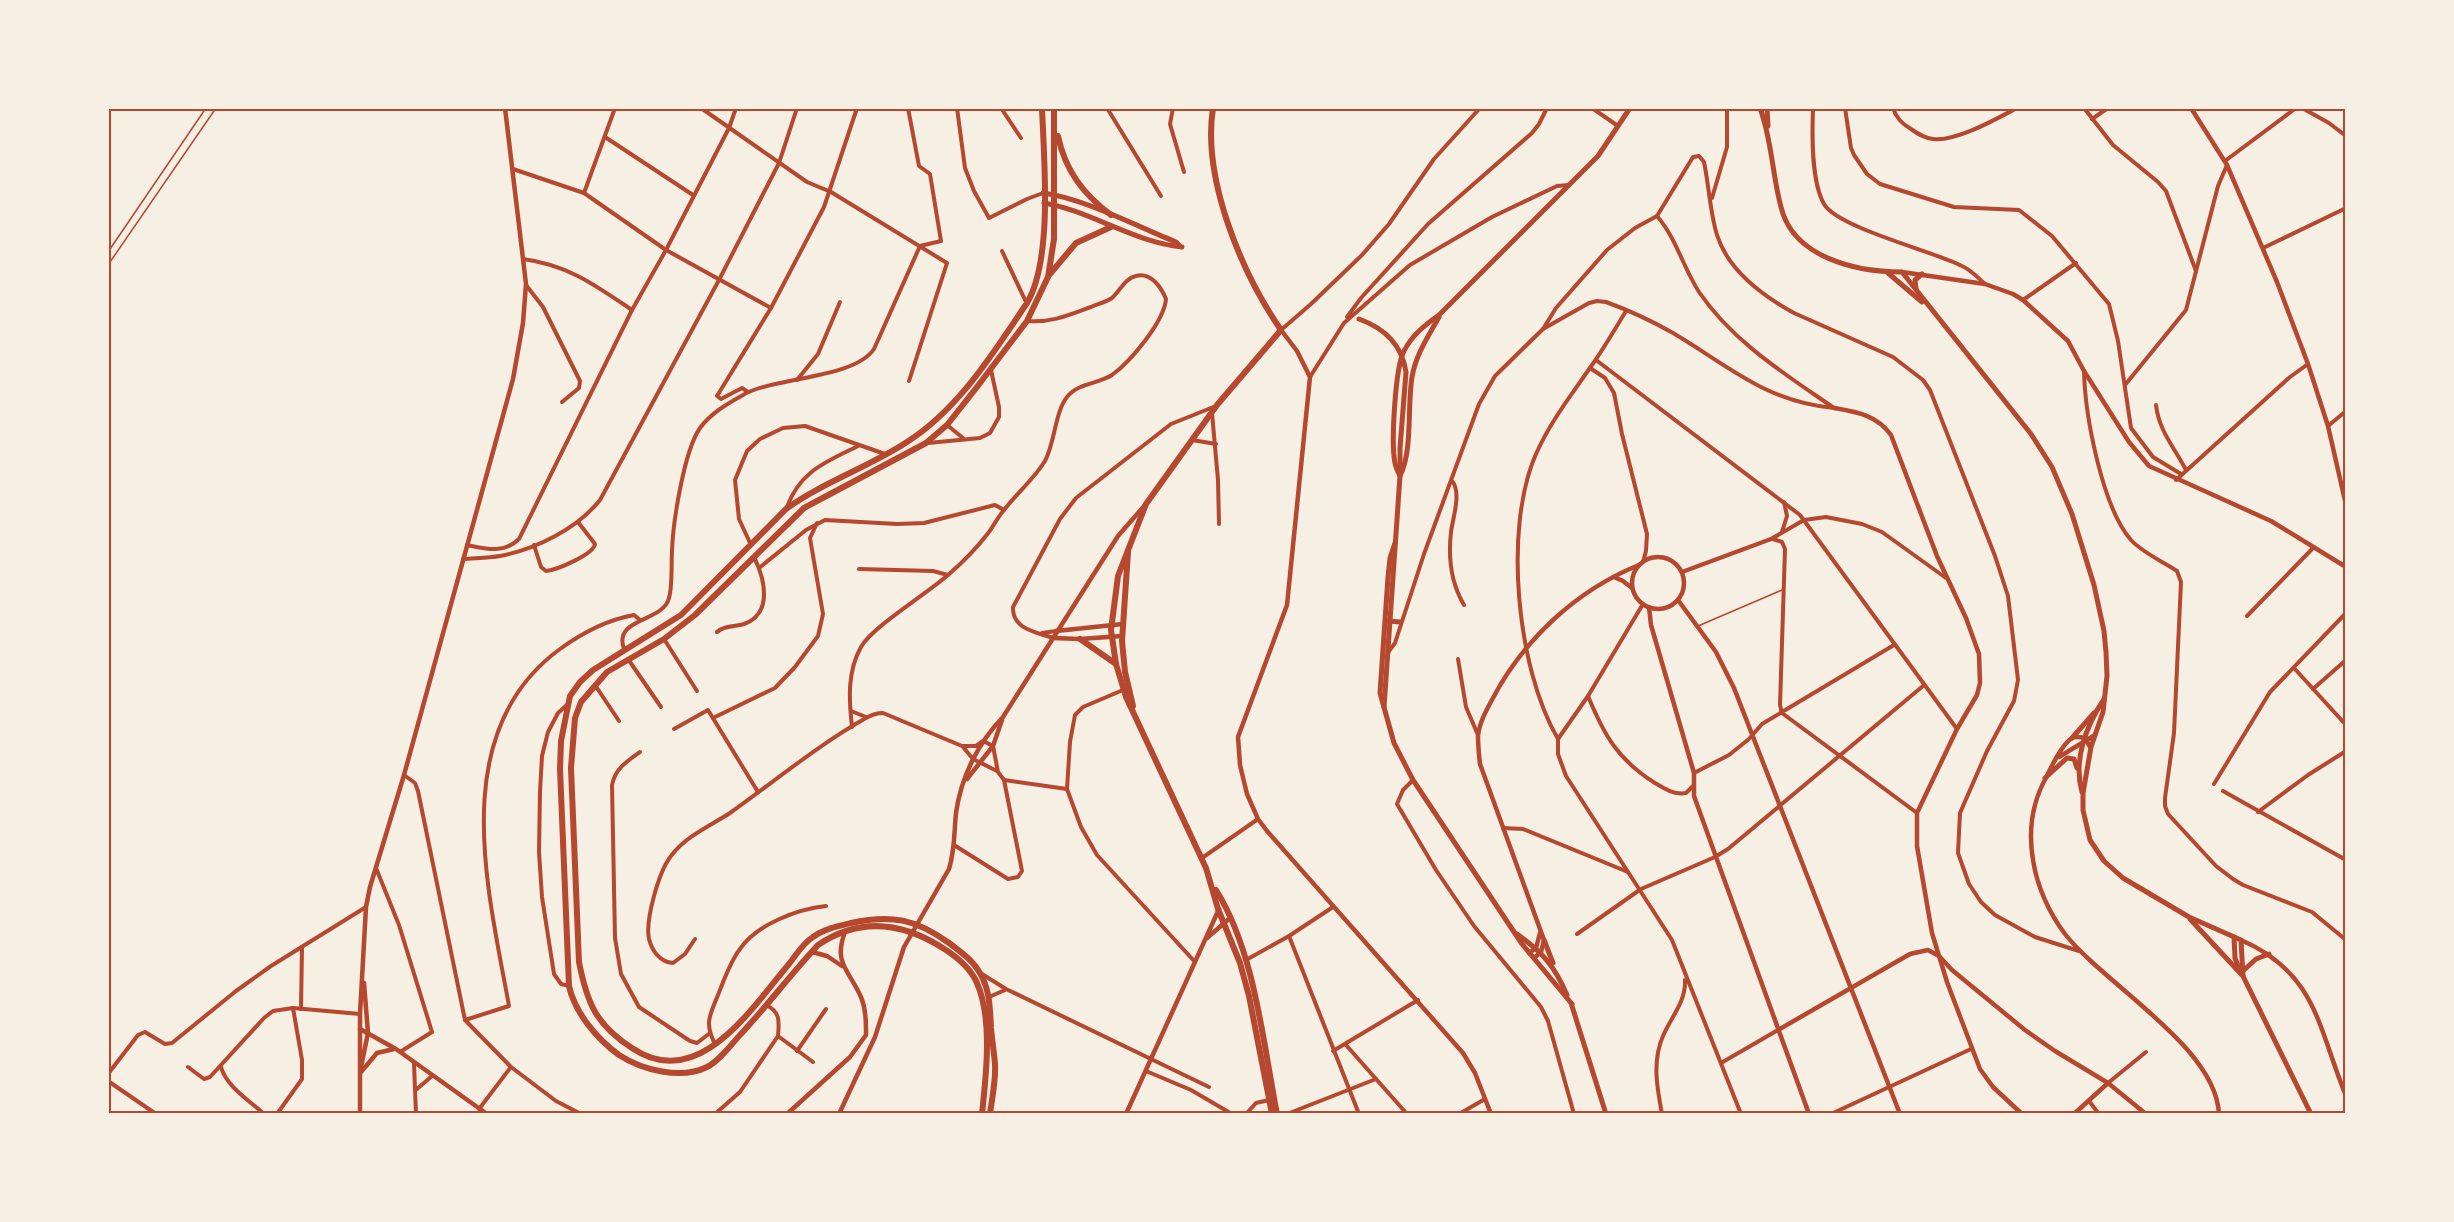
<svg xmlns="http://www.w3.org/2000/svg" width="2454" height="1222" font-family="'Nunito Sans',sans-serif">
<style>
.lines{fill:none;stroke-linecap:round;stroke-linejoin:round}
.service{stroke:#b5482f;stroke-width:1.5}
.minor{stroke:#b5482f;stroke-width:4}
.tertiary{stroke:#b5482f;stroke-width:4.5}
.secondary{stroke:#b5482f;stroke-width:5}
.primary{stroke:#b5482f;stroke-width:6}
.trunk{stroke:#b5482f;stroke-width:6}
.neatline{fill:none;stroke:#b5482f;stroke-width:2}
</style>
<rect width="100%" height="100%" fill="#f6efe4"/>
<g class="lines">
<g class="service">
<path d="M108,252L206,108"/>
<path d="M108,265L216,108"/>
<path d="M1698,626L1782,590"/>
</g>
<g class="minor">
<path d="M701,108L807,182L831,192L947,263L909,381"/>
<path d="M957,108L965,168L974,191L989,218L1027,199L1043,193"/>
<path d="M1001,108L1021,138"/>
<path d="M1107,108L1161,196"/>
<path d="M1173,108L1170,124L1184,172"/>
<path d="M1592,108L1618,126"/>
<path d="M1813,108C1812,135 1811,181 1824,204C1838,228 1933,251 1962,266C1971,270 1977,277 1984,283"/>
<path d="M1845,108L1851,148L1854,155L1867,174L1880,184L1954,207L2019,210L2052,236L2109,304L2118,341L2131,428L2153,457L2181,474"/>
<path d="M1893,108C1896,118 1902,124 1911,129C1918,134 1924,138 1933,139C1956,142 1996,119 2017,108"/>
<path d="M2084,108L2113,145L2158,182L2166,191L2196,271"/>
<path d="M2302,108L2329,123L2346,136"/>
<path d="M2092,119L2108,108"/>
<path d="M605,137L693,195"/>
<path d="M2225,161L2296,108"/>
<path d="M513,169L584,193L666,250L771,308"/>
<path d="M584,193L615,108"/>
<path d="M1712,198L1727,147V108"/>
<path d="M1657,216C1676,238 1683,267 1699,292C1733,342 1785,374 1834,408"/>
<path d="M2263,248L2346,208"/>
<path d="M1002,251L1026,302"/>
<path d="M523,259C568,265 595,285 632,310"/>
<path d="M526,285L543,307L580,381L579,388L562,402"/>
<path d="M2023,300L2076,263"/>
<path d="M1347,317L1361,298L1428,224L1532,133L1539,124L1547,108"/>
<path d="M1543,329L1589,303L1597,301L1606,302C1628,310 1652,321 1673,333C1729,366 1766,402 1834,408"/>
<path d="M1281,330L1311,304L1362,255L1389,224L1434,159L1480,108"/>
<path d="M1596,360L1800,515L1957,729"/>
<path d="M1590,368L1605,378L1614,393L1622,434L1647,534L1646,551L1643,562"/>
<path d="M2084,371C2085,415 2102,507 2131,540C2143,553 2162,561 2177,571L2181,582L2174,733L2165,798V806L2168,814L2216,866L2233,879L2243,885L2312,912L2346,940"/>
<path d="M1310,377L1344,323L1410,265L1492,217L1557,186L1569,185"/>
<path d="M797,380L818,354L840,302"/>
<path d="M2125,385L2186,310L2218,186L2227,165"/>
<path d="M748,392L742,388L721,399L717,396L771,308L824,207L857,108"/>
<path d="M2156,405C2159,431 2174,447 2186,470"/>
<path d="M1212,413L1218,480L1219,524"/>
<path d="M947,425L963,438"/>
<path d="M2328,426L2346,411"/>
<path d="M1192,440L1216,444"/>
<path d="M928,443L980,438L990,433L999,417V407L991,370"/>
<path d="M2176,480L2290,377L2308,364"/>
<path d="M1453,482C1461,495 1453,517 1451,532C1448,558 1451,583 1464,605"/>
<path d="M787,507C800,471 826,462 858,446"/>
<path d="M1782,532L1787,516L1784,502"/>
<path d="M1773,539L1782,542L1785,549L1780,705L1782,713"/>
<path d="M467,545C486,549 504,554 519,539L632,310L666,250L729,128L736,108"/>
<path d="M534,545L541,567L546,571C557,570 594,554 595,544L578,522"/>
<path d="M751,545L739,519L735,480L747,451L760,439L783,428L805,426L885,454"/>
<path d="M463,559C475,558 489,558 500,556C536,549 577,529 600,500L719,280L779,163L797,108"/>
<path d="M759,568L806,530L825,520L897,524L924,523L995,505L1004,510"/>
<path d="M859,569L933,571L948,575"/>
<path d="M1682,572L1771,539L1804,520L1826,517L1862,524L1882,532L1946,578"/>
<path d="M2247,616L2314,547"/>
<path d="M717,632C724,625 735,627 744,624C774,613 764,577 754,557"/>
<path d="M1042,633L1056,631"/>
<path d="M1053,638C1036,632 1012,629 1013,607L1060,519L1076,498L1171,424L1216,406"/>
<path d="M664,639L697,691"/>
<path d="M624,649C613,619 659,622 668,601C673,590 671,564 672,551C673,522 684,451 700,428C711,413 727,404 743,395C773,377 854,379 874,349L920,246L941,241L930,174L919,166L908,108"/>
<path d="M1389,651L1395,643L1424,554L1479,404L1495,376L1543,329L1556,308L1607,250L1635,228L1657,216L1693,157L1699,156L1704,162C1709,186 1710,212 1717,235C1728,270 1763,296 1794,313L1893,357L1923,380L1930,390L1995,556L2008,596L2018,680L2014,701L1987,751L1960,813L1958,853L1969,884L1981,902L1995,915L2035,937L2079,951"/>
<path d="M628,659L661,707"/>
<path d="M1458,659L1466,707L1478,735"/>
<path d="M2294,668L2346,725"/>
<path d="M595,685L619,721"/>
<path d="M2313,689L2346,660"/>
<path d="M1123,690L1083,707L1075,715L1070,742L1067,789L1081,827L1097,855L1195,962"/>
<path d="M1588,696C1604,735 1618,760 1655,783C1665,789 1674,795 1686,793L1693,786"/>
<path d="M568,704L558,713L548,732L542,756L540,792L539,852L542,897L554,974L561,984L569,986"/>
<path d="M851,711L866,717"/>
<path d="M1782,713L1917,813"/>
<path d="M713,718L775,688L795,667L818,636L823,614L810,538L817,523"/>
<path d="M852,727C849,700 847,672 861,647C872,627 928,593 948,575C963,562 977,548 989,532C994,525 998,517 1004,510C1017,493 1034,479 1045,461C1055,442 1055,412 1067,397C1078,383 1098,384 1112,375C1130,362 1164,322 1166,299C1161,287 1151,272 1136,276C1125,278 1120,291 1112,298C1106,302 1098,304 1091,307C1069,315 1051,323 1028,321"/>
<path d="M674,729L708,710L758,792"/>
<path d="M1558,739C1517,669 1503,529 1536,454C1550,422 1572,394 1592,365C1604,348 1615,329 1626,311"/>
<path d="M1558,739V754L1566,776L1672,940L1741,1114"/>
<path d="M1558,739L1588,696L1643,604"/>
<path d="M963,747L973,759L997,771"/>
<path d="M640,752C627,761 615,769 612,785L615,938L621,974L639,1007L690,1041L697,1043L710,1033"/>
<path d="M1694,773L1729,755L1749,739L1762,724L1894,645"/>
<path d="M404,775L415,783L418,791L465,1020L511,1067L556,1101L581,1114"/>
<path d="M1004,780L1067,789"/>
<path d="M1413,780L1403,790L1397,804L1436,870L1474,926L1541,1007L1548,1021L1574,1114"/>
<path d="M2214,784L2270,692L2346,613"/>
<path d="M2223,791L2346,860"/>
<path d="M2258,812L2308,775L2346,751"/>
<path d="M1503,828L1523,829L1628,872"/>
<path d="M1202,858L1258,819"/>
<path d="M376,868L399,925L432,1032L400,1052"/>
<path d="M1577,934L1641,889L1715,857L1728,849L1923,686"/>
<path d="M1289,936L1359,1114"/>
<path d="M695,939L685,954L673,963C660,962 652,951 649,939C645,920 659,871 671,856C686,836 710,826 730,813C775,781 818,745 866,718C871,715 877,713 883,713L962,746H976L983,741L993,746L998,772L1004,780L1022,871L1018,877L1008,879L954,845"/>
<path d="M1246,960L1289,936L1333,907"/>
<path d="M982,974L1006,989L1209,1087"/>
<path d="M989,997L1005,990"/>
<path d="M766,1005C781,1012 779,1022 778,1036L813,1062"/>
<path d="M301,1009L302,947"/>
<path d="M465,1020L509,1006C488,890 446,732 560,649C582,633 606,620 634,615L640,620"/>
<path d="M715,1044C704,1023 710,1015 718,995C724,980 730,962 740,949C757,924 798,909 826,906"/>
<path d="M1346,1045L1407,1114"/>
<path d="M797,1051L826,1009"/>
<path d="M1333,1051L1418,1000"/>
<path d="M1721,1063L1778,1030"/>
<path d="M414,1064L416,1114"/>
<path d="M188,1067L204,1079L210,1077L264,1018L273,1011L293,1008L360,1014"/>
<path d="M221,1067C226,1086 250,1101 264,1114"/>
<path d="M1146,1071L1191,1090L1232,1114"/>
<path d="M108,1074L138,1035L145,1032L165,1044L172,1043L236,991L271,966L366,907"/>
<path d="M108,1081L156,1114"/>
<path d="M2108,1083L2146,1052"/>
<path d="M417,1089L432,1076"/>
<path d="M2089,1101L2099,1114"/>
<path d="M479,1109L511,1067"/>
<path d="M277,1114L302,1079V1060L293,1008"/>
<path d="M715,1114L740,1092L778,1036"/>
<path d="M1246,1114L1256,1103L1269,1100"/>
<path d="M1287,1114L1376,1079"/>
<path d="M1459,1114L1485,1099"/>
<path d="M1662,1114C1657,1088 1652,1061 1663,1036C1671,1017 1686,1002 1685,980"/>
<path d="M1831,1114L1971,1049"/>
</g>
<g class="tertiary">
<path d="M2191,108L2227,165L2277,282L2308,364L2328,426L2346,505"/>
<path d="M1902,272L1985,284L2013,294L2023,300L2068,341L2084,371L2129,442L2149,466L2271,521L2346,567"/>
<path d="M1281,330L1297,351L1310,377L1287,605L1238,737L1240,765L1247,794L1258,819L1267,831L1463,1053L1475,1073L1491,1114"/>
<path d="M1834,408C1857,412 1877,415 1891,435L1937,556L1966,618L1979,654L1980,683L1977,695L1957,729L1917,813V846L1932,933L1947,982L1980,1069L1993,1087L2022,1114"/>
<circle cx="1658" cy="583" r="26"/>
<path d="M1614,577L1623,581L1632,588"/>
<path d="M1678,600L1716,652L1734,688L1900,1114"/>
<path d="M1649,607L1651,625L1694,773V796L1809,1114"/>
<path d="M1056,631L1123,624"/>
<path d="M1053,638L1080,639L1122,636"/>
<path d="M2090,747L2085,738C2081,737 2076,736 2072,738C2063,743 2051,767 2047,776C2032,802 2028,830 2033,860C2037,886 2049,913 2065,934C2105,985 2216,1047 2219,1114"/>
<path d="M2059,757L2095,735"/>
<path d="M967,779L993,746L1002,720"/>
<path d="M1207,938L1230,918"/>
<path d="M2241,940C2317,973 2318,1028 2346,1096"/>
<path d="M812,952L827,956L842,966"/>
<path d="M1529,953L1536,948L1540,933"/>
<path d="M1534,958L1541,952L1544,940L1480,764C1479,755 1478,745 1478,736C1479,723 1487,709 1493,698C1524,639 1577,590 1639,565"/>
<path d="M360,1029L396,1049L487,1114"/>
<path d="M1778,1030L1910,954L1928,950L1939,956L1952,970L2025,1030L2055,1051L2108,1083L2146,1114"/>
<path d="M361,1067L368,1033L364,983"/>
<path d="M361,1072L377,1053L394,1049"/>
<path d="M360,1114V1014L366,907L370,887L404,775L513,379L523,323L526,284L505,108"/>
<path d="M787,1114L850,1057L866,1035C866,1022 866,1009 861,997C849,970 833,963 845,932"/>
<path d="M839,1114L875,1037L904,947L949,869C955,850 954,832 956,813C961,777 978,743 1003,717L1118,536L1145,505"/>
<path d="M1126,1114L1219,909"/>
<path d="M2074,1114L2108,1083"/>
</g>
<g class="secondary">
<path d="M1760,108C1772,140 1772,174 1781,207C1793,258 1857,272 1902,272L2031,434L2052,467L2072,514L2094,585L2104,631L2106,652L2107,676L2103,712L2091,747L2083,793V810L2090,840L2104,861L2123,878L2189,917L2241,940L2243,976"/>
<path d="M1767,108L1768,126"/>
<path d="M1043,193C1083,198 1138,227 1176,242L1180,246"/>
<path d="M1044,203C1091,211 1133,242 1182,247"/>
<path d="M1888,273L1922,302"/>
<path d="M1916,289L1915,280L1922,274"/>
<path d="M1359,319C1384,328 1402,345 1406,372L1400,448V474"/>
<path d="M1400,476C1398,472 1396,468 1395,463C1391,444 1395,368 1404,351C1412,335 1425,325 1439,315L1598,156L1630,108"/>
<path d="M1395,543L1390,558L1388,577L1380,693L1394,743L1413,780L1522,944L1572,1004"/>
<path d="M1388,621L1400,622"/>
<path d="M1384,707L1400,476C1413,450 1407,407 1412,377C1416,354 1428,337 1439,317"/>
<path d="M2072,738L2094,713"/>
<path d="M2045,778L2067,758L2074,759L2077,768"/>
<path d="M2082,792C2073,760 2086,726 2104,699"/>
<path d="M2190,919L2241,974"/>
<path d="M1517,934C1543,953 1554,965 1567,995"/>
<path d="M2234,937L2235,958L2238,966L2311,1114"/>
<path d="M1544,940L1553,963"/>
<path d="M2244,970L2256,959L2269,954"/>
<path d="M1571,1003L1606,1114"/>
</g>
<g class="primary">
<path d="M1213,108C1202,178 1241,272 1281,330L1217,405L1146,504L1118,576L1111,630L1116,664L1126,697L1206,868L1218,909L1240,963L1249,996L1272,1114"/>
<path d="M1128,552L1122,641L1125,672L1133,706"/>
<path d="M1080,639L1116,664"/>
<path d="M1216,890C1255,952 1263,1043 1277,1114"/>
</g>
<g class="trunk">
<path d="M1058,136C1065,170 1083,194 1111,215"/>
<path d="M1050,274L1076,243L1111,227"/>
<path d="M982,1114C986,1075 993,1020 977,983C971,969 958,958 946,950C905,923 861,916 818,945C791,974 767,1006 740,1035C730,1046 720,1060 707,1067C681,1080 642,1070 619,1055C597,1039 575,1013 569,986L560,769L561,741L570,696L580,682L593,670L681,615L786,509C823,482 869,467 907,442C959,409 993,353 1027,303C1053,259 1044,160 1042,108"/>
<path d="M990,1114C992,1098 996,1081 995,1064C994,1052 992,1040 991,1028C990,1010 990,991 981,975C974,961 961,952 949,943C916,919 891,914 851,923C838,926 824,929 813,937C803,943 796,955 789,964C751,1009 698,1093 632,1048C596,1025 587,1003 579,962L571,768L575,718L581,702L607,672L664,639L695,615L804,508L926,443L947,425L977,387L1027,321L1048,277L1054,239V108"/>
</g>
</g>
<rect width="2454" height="1222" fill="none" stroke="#f6efe4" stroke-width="219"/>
<rect x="110" y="110" width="2234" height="1002" class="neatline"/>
</svg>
